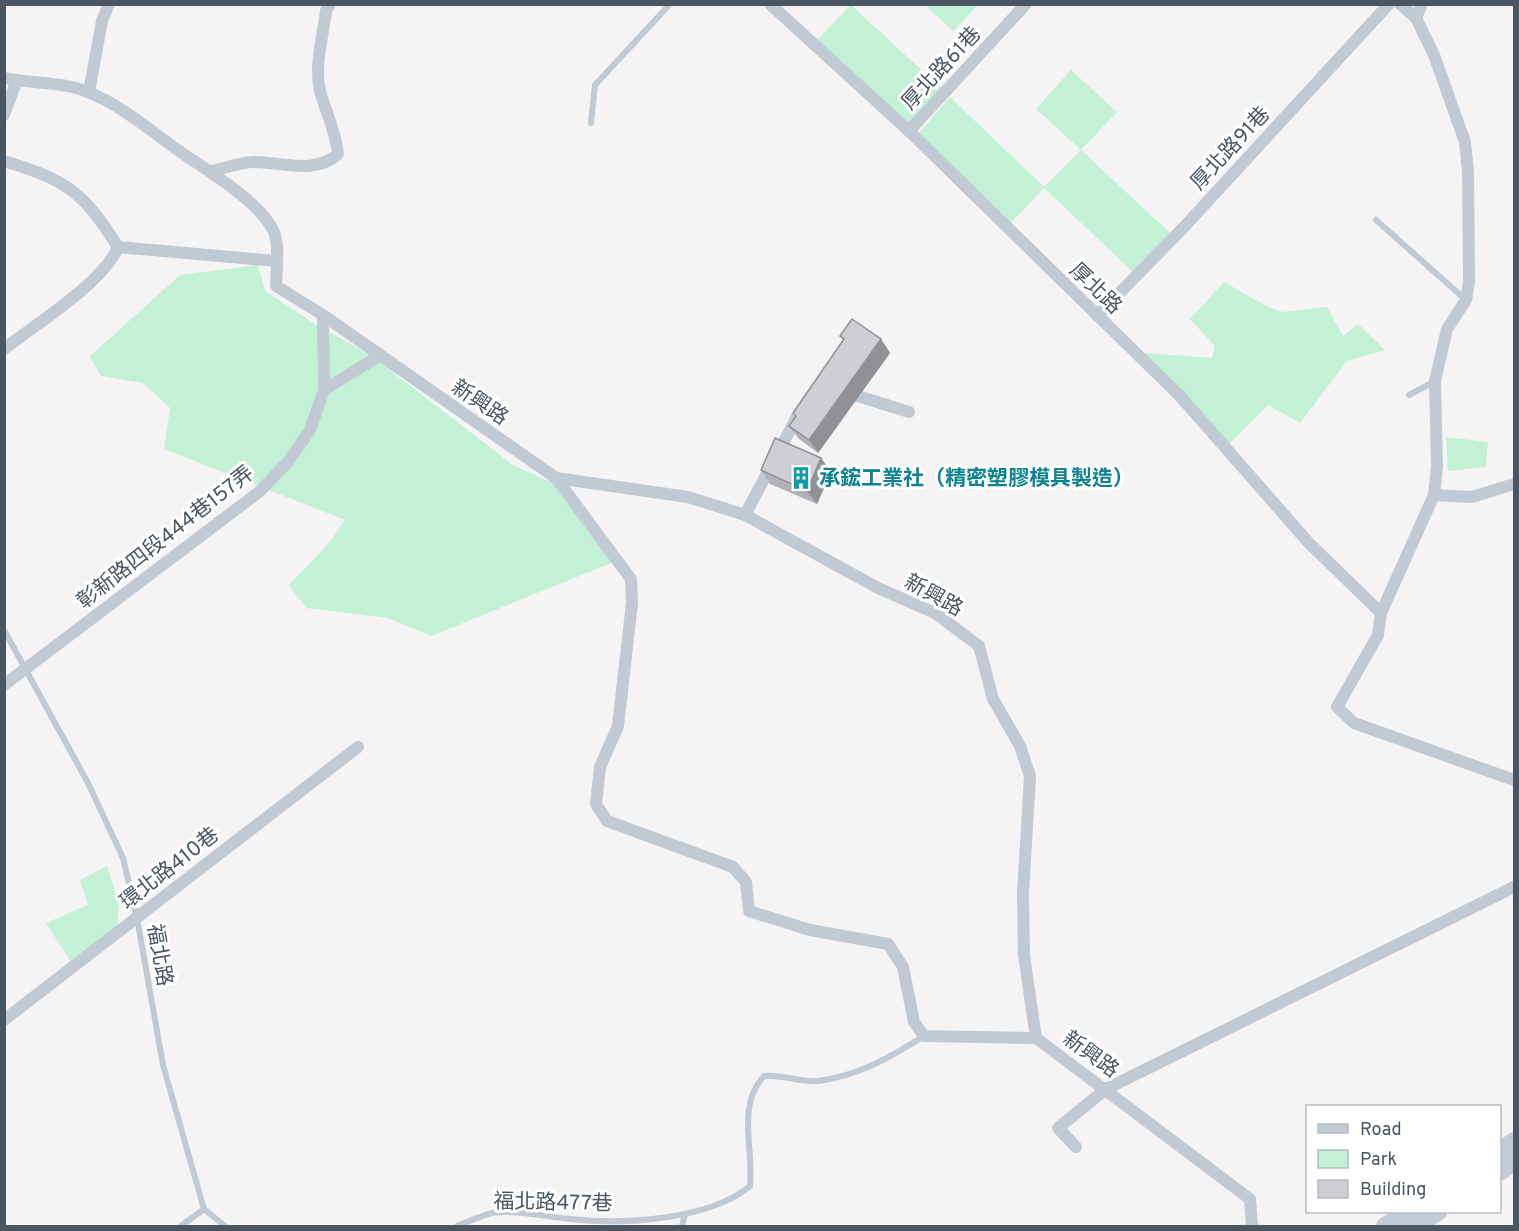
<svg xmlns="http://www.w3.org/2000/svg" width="1519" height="1231" font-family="Overpass,'Noto Sans TC',sans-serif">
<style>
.green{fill:#c3f1d5}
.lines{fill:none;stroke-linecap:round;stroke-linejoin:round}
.lane{stroke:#c1cad2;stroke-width:6}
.street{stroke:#c1cad2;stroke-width:12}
.secondary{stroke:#c1cbd6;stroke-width:18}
.wall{fill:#b0b2b7}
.shaded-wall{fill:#909195}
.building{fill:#cdcfd5;stroke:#909195;stroke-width:1.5}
.labels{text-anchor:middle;stroke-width:6;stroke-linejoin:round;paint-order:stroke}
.street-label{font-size:21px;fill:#4a5661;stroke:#fff}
.culture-label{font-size:21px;font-weight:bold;fill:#0d838f;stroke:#fff;text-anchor:start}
</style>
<rect width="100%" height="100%" fill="#f5f3f3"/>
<g class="green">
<path d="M930,4H978V5L953,31L927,7Z"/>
<path d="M851,5L943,90L907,125L814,43Z"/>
<path d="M1071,70L1117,112L1081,150L1170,233L1133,272L1044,188L1007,227L919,133L950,97L1044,187L1081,150L1036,109Z"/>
<path d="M258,265L265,291L316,325L369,354L513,465L562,487L614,562L431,636L388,618L306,608L289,585L330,542L345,520L164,449L170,408L143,383L101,376L90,356L180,275Z"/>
<path d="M1224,282L1268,307L1282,312L1327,307L1343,336L1358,324L1385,350L1347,361L1300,423L1268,405L1229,444L1132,352L1212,358L1215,346L1190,319Z"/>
<path d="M1446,437L1488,442L1486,467L1448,471Z"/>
<path d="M107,866L119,905L117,927L73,965L46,923L88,905L80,880Z"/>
</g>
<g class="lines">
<g class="lane">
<path d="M591,123L595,85L670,4"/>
<path d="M1376,220L1466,300"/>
<path d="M1409,395L1435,381"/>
<path d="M4,630L88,783L123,858L137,918L163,1065L204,1209"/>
<path d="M204,1209L225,1226"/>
<path d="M181,1226L204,1209"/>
<path d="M457,1226C468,1222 480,1216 492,1213C516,1209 546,1217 570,1219C621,1225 710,1220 750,1186C754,1149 736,1106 764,1076C782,1074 801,1083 818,1081C858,1076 891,1057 924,1036"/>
<path d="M682,1226L685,1214"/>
</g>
<g class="street">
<path d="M770,4L909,131L1180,396L1308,542L1381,613"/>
<path d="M1400,4L1416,18L1434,55L1465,142L1468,172L1469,282L1466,300L1447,329L1435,381L1437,467L1434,495L1381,613L1378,635L1337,707L1354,723L1514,780"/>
<path d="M1416,18L1422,4"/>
<path d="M4,78C32,84 63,81 90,93C125,107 154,134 185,155C210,172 262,204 274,232C280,246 276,271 276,286L323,315L556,478L688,497L745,515L878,588L935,613L979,646L993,699L1020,746L1030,776L1023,893L1024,955L1036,1038L1250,1199L1252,1226"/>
<path d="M89,92L102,21L109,4"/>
<path d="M4,115L17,80"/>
<path d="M909,131L1026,4"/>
<path d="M4,161C66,180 83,191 118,247"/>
<path d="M212,171C225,168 241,162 254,162C282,162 315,175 338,154C336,131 326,113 320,91C314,66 323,36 326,11L330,4"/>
<path d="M118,247L276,261"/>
<path d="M323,315L324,390"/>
<path d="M1097,316L1184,227L1389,4"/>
<path d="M4,349C36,324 103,283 118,247"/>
<path d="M845,392L909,412"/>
<path d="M556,478L631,579L632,603L618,726L600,767L596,804L607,821L733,867L746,882L749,911L810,930L888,944L903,967L914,1022L924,1036L1036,1038"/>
<path d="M1434,495L1472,497L1514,484"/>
<path d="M745,515L798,415"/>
<path d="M4,685L259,492L287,463L310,430L324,390L379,356"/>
<path d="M4,1020L358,747"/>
<path d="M1076,1147L1058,1128L1106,1089L1514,887"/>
</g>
<g class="secondary">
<path d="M1500,1151L1514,1141"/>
<path d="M1500,1172L1514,1161"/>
<path d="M1385,1226L1409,1212"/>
<path d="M1414,1226L1438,1212"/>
</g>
</g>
<g class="wall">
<path d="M840,336L881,339L890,353L818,453L799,439L789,426L796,417L793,413L843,340Z"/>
<path d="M821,458L831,472L817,504L770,484L761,470Z"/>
</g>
<g class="shaded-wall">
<path d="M881,339L890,353L818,453L809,440Z"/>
<path d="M821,458L831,472L817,504L807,491Z"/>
</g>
<g class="building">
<path d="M852,319L881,339L809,440L789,426L796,416L793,413L844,339L840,336Z"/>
<path d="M775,438L821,458L807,491L761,470Z"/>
</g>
<defs>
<g id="building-bare" transform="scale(1.8)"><path d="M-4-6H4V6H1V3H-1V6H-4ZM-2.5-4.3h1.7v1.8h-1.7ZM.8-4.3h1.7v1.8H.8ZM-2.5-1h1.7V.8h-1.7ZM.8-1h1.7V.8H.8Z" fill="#0f9aa8" stroke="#fff" stroke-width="2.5" paint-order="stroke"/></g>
</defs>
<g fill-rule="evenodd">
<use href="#building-bare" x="801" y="478"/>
</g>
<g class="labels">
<g class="street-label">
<text transform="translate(941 68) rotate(-47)" y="7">厚北路61巷</text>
<text transform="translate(1230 148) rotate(-47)" y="7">厚北路91巷</text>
<text transform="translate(1096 288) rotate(44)" y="7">厚北路</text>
<text transform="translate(480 402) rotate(34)" y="7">新興路</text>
<text transform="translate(165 537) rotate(-38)" y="7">彰新路四段444巷157弄</text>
<text transform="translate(934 595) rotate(29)" y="7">新興路</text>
<text transform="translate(169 868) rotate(-38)" y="7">環北路410巷</text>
<text transform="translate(160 955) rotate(80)" y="7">福北路</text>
<text transform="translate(1091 1054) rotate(36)" y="7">新興路</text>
<text transform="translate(553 1202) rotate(1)" y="7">福北路477巷</text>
</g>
<g class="culture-label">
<text x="819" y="485">承鋐工業社（精密塑膠模具製造）</text>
</g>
</g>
<rect width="1519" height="1231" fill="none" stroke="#4a5661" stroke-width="12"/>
<rect x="1306" y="1105" width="195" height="108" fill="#ffffff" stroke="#b7bbc0" stroke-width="1.5"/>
<rect x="1318" y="1124" width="30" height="9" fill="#c1cbd6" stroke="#b7bbc0" stroke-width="1.5"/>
<text x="1360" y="1135" font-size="18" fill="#4a5661">Road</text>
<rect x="1318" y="1150" width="30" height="18" fill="#c3f1d5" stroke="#b7bbc0" stroke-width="1.5"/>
<text x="1360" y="1165" font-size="18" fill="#4a5661">Park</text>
<rect x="1318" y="1180" width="30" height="18" fill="#cdcfd5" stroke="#b7bbc0" stroke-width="1.5"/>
<text x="1360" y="1195" font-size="18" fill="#4a5661">Building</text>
</svg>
